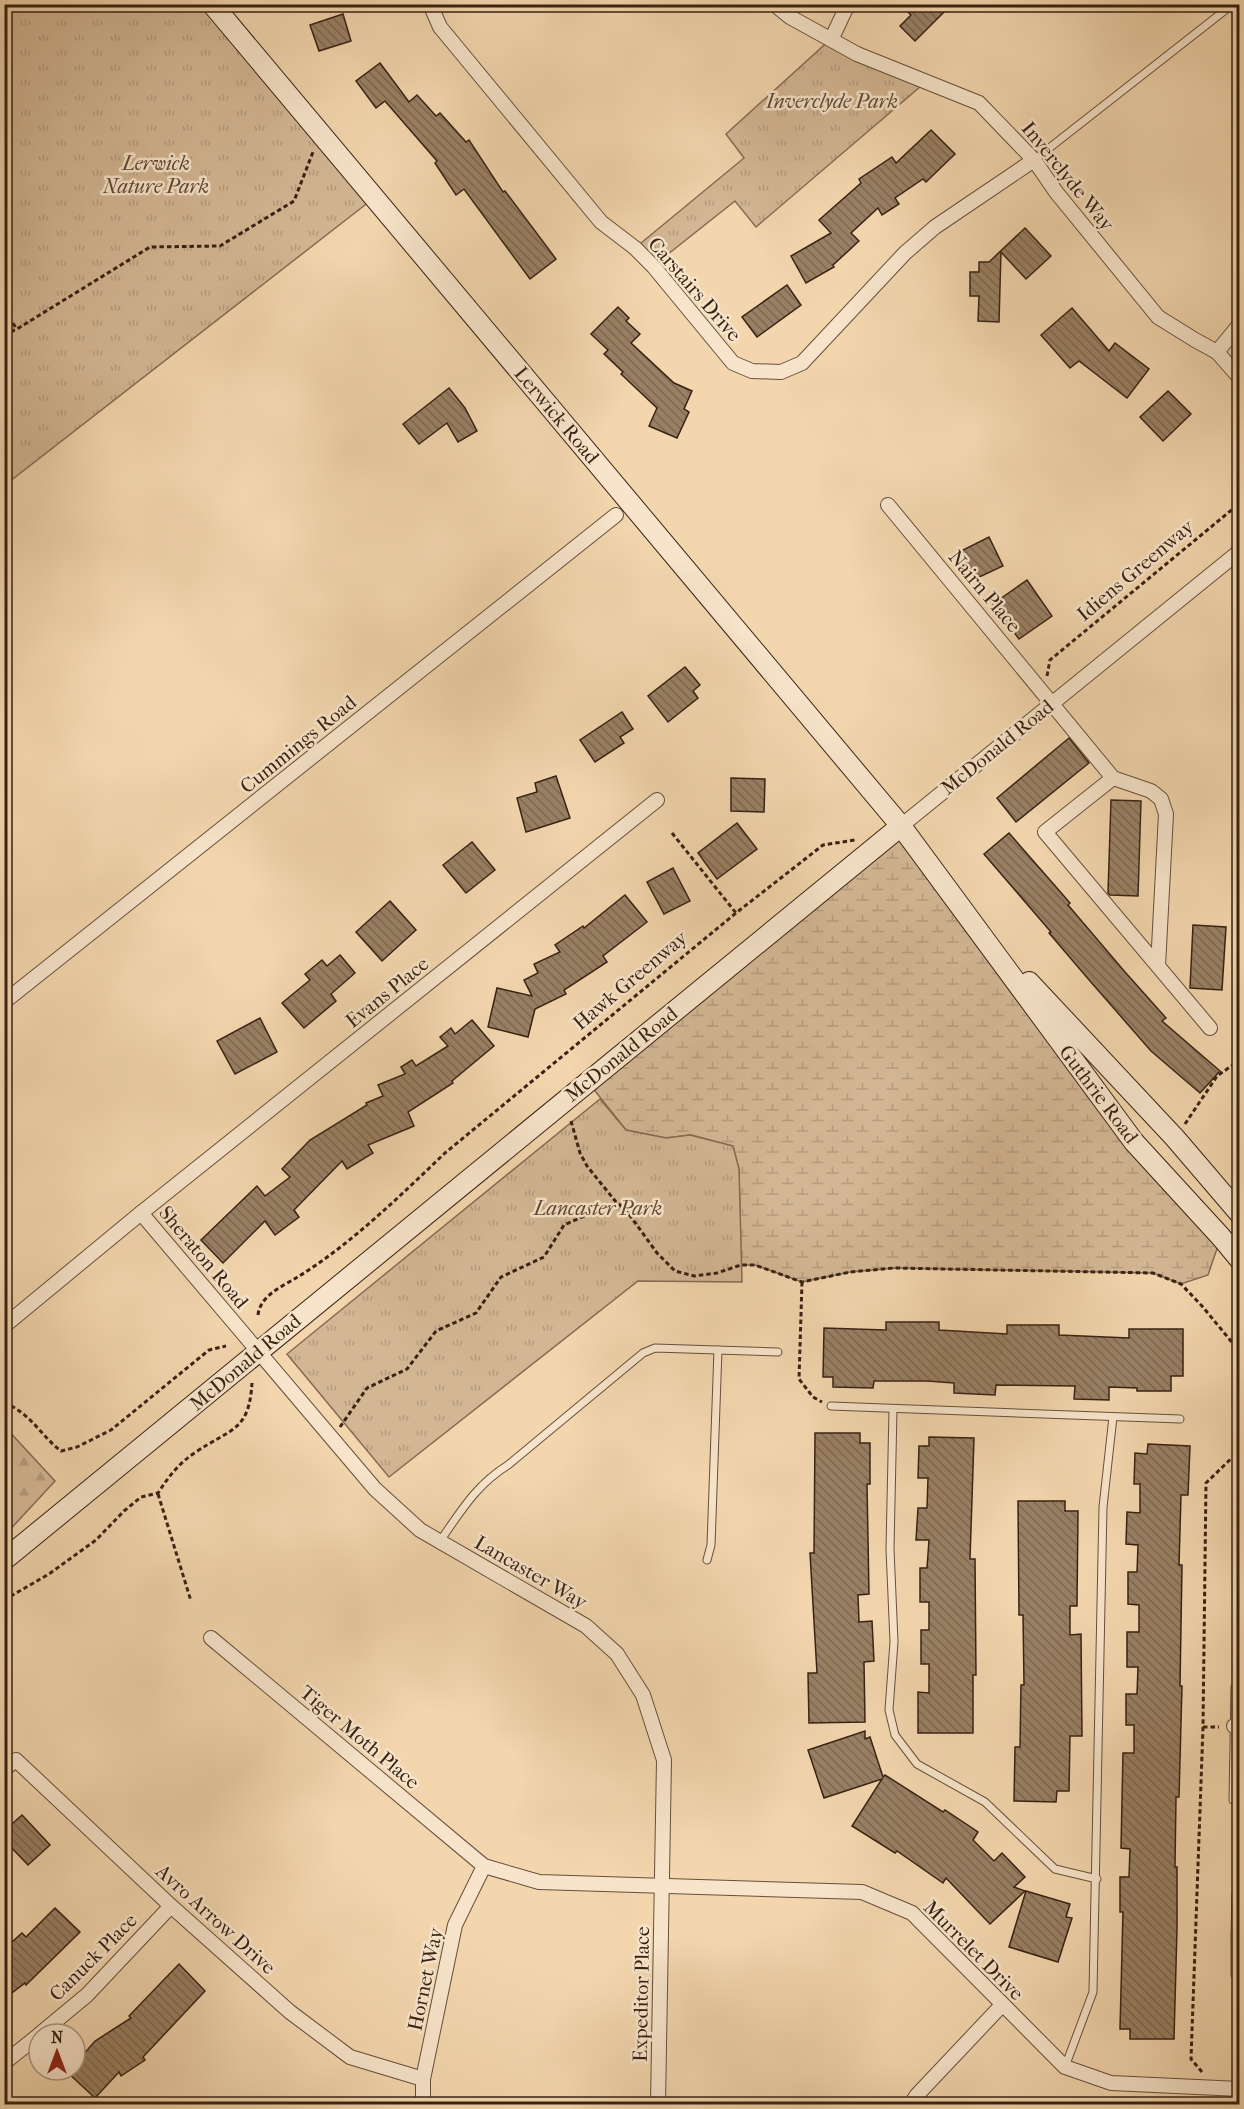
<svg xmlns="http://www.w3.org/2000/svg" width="1244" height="2109" font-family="'IM FELL French Canon',serif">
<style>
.forest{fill:url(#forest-firs);stroke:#866c54;stroke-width:1.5}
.wetland{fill:url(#wetland-marsh);stroke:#866c54;stroke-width:1.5}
.park{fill:url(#park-tufts);stroke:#866c54;stroke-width:1.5}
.building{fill:url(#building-back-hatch);stroke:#382213;stroke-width:1.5}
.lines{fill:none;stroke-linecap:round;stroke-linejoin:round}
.lane-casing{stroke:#674f3a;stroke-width:9}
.street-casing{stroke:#674f3a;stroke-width:16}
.secondary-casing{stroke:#382213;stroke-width:22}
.path{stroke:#382213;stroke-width:3;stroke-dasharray:4.5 3;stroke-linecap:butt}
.lane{stroke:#f7e4ca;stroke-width:7}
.street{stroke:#f7e4ca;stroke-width:14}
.secondary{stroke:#f7e4ca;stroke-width:20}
.labels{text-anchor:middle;stroke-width:5;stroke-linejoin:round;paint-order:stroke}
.park-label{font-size:20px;font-style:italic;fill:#5f4733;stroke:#f7e4ca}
.street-label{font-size:20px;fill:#382213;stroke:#f7e4ca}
</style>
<defs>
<pattern id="forest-firs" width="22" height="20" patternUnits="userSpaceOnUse" patternTransform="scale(1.5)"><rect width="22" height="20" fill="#d3b794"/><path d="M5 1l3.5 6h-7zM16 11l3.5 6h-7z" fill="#b69d7f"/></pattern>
<pattern id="wetland-marsh" width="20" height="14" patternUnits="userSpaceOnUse" patternTransform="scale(1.5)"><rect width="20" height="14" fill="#d3b794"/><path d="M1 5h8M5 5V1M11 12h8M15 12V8" fill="none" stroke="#b69d7f"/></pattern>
<pattern id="park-tufts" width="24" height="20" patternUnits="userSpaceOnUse" patternTransform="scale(1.5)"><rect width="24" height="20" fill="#d3b794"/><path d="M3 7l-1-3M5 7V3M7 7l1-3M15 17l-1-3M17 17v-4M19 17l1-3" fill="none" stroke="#b69d7f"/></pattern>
<pattern id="building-back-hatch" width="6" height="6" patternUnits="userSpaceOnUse" patternTransform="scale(1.5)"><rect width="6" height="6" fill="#998064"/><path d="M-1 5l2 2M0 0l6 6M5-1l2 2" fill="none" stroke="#7e6851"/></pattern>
</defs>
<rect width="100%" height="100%" fill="#f3d6ae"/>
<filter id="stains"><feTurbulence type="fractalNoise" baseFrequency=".00333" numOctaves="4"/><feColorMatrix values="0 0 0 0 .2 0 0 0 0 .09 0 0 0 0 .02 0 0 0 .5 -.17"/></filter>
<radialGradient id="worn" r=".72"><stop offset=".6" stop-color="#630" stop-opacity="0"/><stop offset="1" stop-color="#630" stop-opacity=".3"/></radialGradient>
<path class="forest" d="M5,1427L55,1481L5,1535H4Z"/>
<path class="wetland" d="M901,826L970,919L1221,1237L1208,1275L1181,1284L1153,1273L894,1268L850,1272L802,1282L755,1265H741L739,1169L733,1146L691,1135L666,1138L626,1130L588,1082Z"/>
<g class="park">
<path d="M5,5H212L374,198L5,485Z"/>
<path d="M832,38L927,81L756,227L735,201L653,266L635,248L744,158L726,134Z"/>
<path d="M600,1099L626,1130L666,1138L690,1135L733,1146L739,1169L742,1282L638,1281L389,1477L287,1354Z"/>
</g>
<g class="building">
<path d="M900,4H952L915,41L900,26L911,15Z"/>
<path d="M343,14L351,41L319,51L310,25Z"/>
<path d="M380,63L409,102L417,95L436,116L440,113L466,142L469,140L503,192L505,191L556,259L530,279L464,189L456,195L435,163L437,161L385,101L376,108L356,81Z"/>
<path d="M931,130L955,154L926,182L923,179L895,198L899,204L882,215L878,208L851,233L859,241L833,265L834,267L806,283L791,256L831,233L819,220L861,183L859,179L892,157L896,163Z"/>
<path d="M1025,228L1051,256L1026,279L1001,252L999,322L978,321L979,296H970V272H979V262H989Z"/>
<path d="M787,285L801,305L757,337L742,317Z"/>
<path d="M618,307L629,318L626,321L640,334L631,343L674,383L692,391L684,409L689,412L677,438L649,426L657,408L621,374L623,372L604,354L608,350L591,334Z"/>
<path d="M1072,308L1109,351L1115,343L1149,369L1127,398L1079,361L1070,368L1041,335Z"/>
<path d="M449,388L465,408L477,431L458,442L447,423L419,444L403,424Z"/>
<path d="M1168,391L1191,414L1163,441L1140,417Z"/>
<path d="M989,537L1003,566L975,579L961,551Z"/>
<path d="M1027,580L1052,616L1019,639L993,604Z"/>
<path d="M685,667L700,685L693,691L698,698L668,722L648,696Z"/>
<path d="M622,712L633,729L620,737L624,743L595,762L580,740Z"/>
<path d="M1069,738L1089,763L1016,822L997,798Z"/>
<path d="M556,776L570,818L526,832L517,798L537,792L535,783Z"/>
<path d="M731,778L765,779L764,812L731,811Z"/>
<path d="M1111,800L1141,801L1138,896L1110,895L1108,893Z"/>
<path d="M737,823L757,849L717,879L698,853Z"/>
<path d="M1009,833L1070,903L1068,905L1125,972L1166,1018L1162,1021L1220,1071L1200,1093L1151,1051L1090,981L1049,933L1051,932L984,854Z"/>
<path d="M472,842L495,870L466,893L443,865Z"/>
<path d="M673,868L690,901L664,914L647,882Z"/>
<path d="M625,895L647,922L603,956L607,962L564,990L566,994L535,1009L528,1037L488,1027L497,988L532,996L524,980L538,973L534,964L560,952L555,945L583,926L584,928Z"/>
<path d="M390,901L416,930L382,961L356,932Z"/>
<path d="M1193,925L1226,927L1222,990L1190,988Z"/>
<path d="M340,955L355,973L331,994L336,1001L304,1028L282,1003L310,980L305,974L322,960L327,966Z"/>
<path d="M260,1018L277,1052L235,1074L217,1041Z"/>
<path d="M472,1020L494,1046L452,1081L453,1083L408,1112L414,1126L368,1145L373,1153L347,1169L342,1161L294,1210L299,1217L275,1235L265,1221L223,1263L201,1240L257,1186L265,1196L290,1177L282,1169L310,1140L367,1105L366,1103L383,1096L378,1085L405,1074L401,1067L412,1060L416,1066L448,1046L440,1037L451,1028L455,1034Z"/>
<path d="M886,1322H939V1330L1007,1334V1325H1059V1335L1129,1338V1329H1183V1376H1171V1391H1137V1388L1109,1387V1400L1074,1399L1075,1386L996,1385L995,1395L954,1393V1383L927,1381H874L873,1388L833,1387V1377H823L824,1328L886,1330Z"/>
<path d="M815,1433H860V1443H870V1484H867L869,1594L858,1595L859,1622L872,1621L874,1661L864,1662L865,1722L809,1723L808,1673H817L810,1553H814Z"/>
<path d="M929,1437L974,1438L970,1559H975L976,1675H973V1733H918V1692L929,1693V1664H921V1630H929V1602H920V1568H927L929,1540H916L918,1508H927L928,1478H918L919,1446H929Z"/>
<path d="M1148,1444L1190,1446L1188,1495H1181L1179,1565H1182L1180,1686H1182L1179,1797H1176L1175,1867H1177V1929L1174,2039H1130V2029H1120L1123,1912H1120V1877H1129L1130,1849L1121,1848L1123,1753H1134V1725H1126V1694H1137L1138,1667H1127V1632H1139V1605L1128,1604V1572H1137L1138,1545L1126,1544L1127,1512L1140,1513V1484H1134L1135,1453L1147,1454Z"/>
<path d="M1018,1501H1065V1511H1078L1077,1606H1070V1635L1081,1634L1082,1736H1070L1069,1791H1057L1056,1802L1014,1801L1015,1747H1020L1021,1685H1024L1023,1615H1019Z"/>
<path d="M865,1731V1739L870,1737L883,1777L885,1775L943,1812L945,1810L978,1832L973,1840L994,1861L1002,1853L1025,1877L1014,1887L1025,1891L990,1924L946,1878L943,1883L897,1851L895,1853L852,1826L882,1779L824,1798L808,1750Z"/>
<path d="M22,1815L50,1845L28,1865L4,1840V1831Z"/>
<path d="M1026,1891L1070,1904L1066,1917L1072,1918L1058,1962L1009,1947Z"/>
<path d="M55,1908L80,1932L26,1985L25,1983L4,1999V1949L22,1933L26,1937Z"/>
<path d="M179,1964L205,1991L143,2057L145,2060L121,2076L119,2072L95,2098L67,2072L69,2070H75V2064L95,2041L131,2018L129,2016Z"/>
</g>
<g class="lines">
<g class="lane-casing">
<g id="lane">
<path d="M1034,160L1233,4"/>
<path d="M831,1406L1180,1419"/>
<path d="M893,1409L890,1549L894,1642L889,1710L895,1735L917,1764L985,1802L1055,1869L1097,1879"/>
<path d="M440,1541C461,1511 476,1485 508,1465L643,1353L655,1348L778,1352"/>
<path d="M707,1560L711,1545L718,1350"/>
<path d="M1240,1687H1235L1233,1800H1240"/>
<path d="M1235,1936L1236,1895"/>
<path d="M1235,1975V1936H1240"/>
<path d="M1065,2067L1093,1992L1103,1507L1113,1417"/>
</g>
</g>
<g class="street-casing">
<g id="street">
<path d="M430,4L440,27L601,222L635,248L653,266L733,363L752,371L781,372L802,363L905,253L935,227L1034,160"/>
<path d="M774,4L790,17L857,54L979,103L1034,160L1056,192L1158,317L1195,340L1217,352L1240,378"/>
<path d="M832,38L848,4"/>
<path d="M1217,352L1240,324"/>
<path d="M888,505L1113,778L1151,791L1161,799L1166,814L1158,966"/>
<path d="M1113,778L1045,832L1210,1028"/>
<path d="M901,826L1240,551"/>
<path d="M4,1002L616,515"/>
<path d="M141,1213L657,800"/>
<path d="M4,1326L141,1213L375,1489L420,1530L586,1626L617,1654L643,1695L664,1760L658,2104"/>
<path d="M211,1638L484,1866L539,1882L862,1892L912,1913L1065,2067L1111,2083L1240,2089"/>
<path d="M1234,1726H1240"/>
<path d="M4,1769L16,1760L171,1906L290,2012L350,2057L423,2079"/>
<path d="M40,2034L87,1995L171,1906"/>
<path d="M4,2063L39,2035"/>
<path d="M423,2104V2079L455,1925L484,1866"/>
<path d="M911,2104L917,2095L1002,2005"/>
</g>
</g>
<g class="secondary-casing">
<g id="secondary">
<path d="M212,4L901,826L1134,1142L1221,1237L1240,1260"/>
<path d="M1029,982L1175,1138L1240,1214"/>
<path d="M4,1560L901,826"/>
</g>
</g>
<g class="path">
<path d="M4,311L17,329"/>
<path d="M4,335L17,329L150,247L220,246L294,201L313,152"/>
<path d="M1047,676L1050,660L1240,503"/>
<path d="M672,833L736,913"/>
<path d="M571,1121L580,1153L587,1166L616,1202L626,1210L657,1253L675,1271L694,1276L717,1273L741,1265H755L802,1282L850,1272L894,1268L1153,1273L1181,1284L1202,1306L1240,1352"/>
<path d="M1185,1124L1217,1076L1240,1060"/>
<path d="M802,1282L799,1379L813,1397L822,1402"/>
<path d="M258,1315C260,1296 281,1287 296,1278C349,1246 400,1196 445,1153L736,913L823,845L855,840"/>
<path d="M4,1403C30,1412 41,1436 61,1451L77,1447L111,1430L209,1350L226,1346"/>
<path d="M340,1427L367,1388L407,1369L436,1331L476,1313L501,1277L544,1257L564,1225L616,1202"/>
<path d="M158,1494L191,1601"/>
<path d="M4,1600L49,1574L96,1540L124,1511L141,1497L158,1493C169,1476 179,1463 196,1452C231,1428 249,1432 252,1383"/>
<path d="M1203,1727H1219"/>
<path d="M1202,2072L1191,2059L1203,1727L1206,1483L1240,1450"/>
</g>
<use href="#lane" class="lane"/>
<use href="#street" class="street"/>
<use href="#secondary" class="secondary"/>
</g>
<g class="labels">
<g class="park-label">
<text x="832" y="108">Inverclyde Park</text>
<text x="156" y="170">Lerwick<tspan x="156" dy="23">Nature Park</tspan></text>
<text x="598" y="1215">Lancaster Park</text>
</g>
<g class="street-label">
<text transform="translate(1068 176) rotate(51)" y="7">Inverclyde Way</text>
<text transform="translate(695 289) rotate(49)" y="7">Carstairs Drive</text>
<text transform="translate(557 415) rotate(50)" y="7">Lerwick Road</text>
<text transform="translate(1135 570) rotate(-40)" y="7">Idiens Greenway</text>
<text transform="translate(985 591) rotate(50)" y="7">Nairn Place</text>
<text transform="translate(298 744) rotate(-39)" y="7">Cummings Road</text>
<text transform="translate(997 747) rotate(-39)" y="7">McDonald Road</text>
<text transform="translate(630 980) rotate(-40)" y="7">Hawk Greenway</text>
<text transform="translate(387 992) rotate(-39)" y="7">Evans Place</text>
<text transform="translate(621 1054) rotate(-39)" y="7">McDonald Road</text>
<text transform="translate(1099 1094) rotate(53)" y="7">Guthrie Road</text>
<text transform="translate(204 1257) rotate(50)" y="7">Sheraton Road</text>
<text transform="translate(245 1362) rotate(-40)" y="7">McDonald Road</text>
<text transform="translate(531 1572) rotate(30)" y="7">Lancaster Way</text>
<text transform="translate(360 1737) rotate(40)" y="7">Tiger Moth Place</text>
<text transform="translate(216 1919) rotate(42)" y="7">Avro Arrow Drive</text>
<text transform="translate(974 1950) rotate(45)" y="7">Murrelet Drive</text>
<text transform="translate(93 1957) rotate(-45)" y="7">Canuck Place</text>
<text transform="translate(425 1979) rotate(-78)" y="7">Hornet Way</text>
<text transform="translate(641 1994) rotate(-89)" y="7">Expeditor Place</text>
</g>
</g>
<rect width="1244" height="2109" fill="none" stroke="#f3d6ae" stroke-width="24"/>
<rect x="6" y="6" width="1232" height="2097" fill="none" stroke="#382213" stroke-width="3"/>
<rect x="12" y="12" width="1220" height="2085" fill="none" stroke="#382213" stroke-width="1.5"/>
<g transform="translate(57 2052)"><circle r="28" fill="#f7e4ca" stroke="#ab9681" stroke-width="1.5"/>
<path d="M0-4.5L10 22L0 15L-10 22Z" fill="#8f2418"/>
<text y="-9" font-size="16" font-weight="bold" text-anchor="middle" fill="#382213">N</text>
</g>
<rect width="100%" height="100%" filter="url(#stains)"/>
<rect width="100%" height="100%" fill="url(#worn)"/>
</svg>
